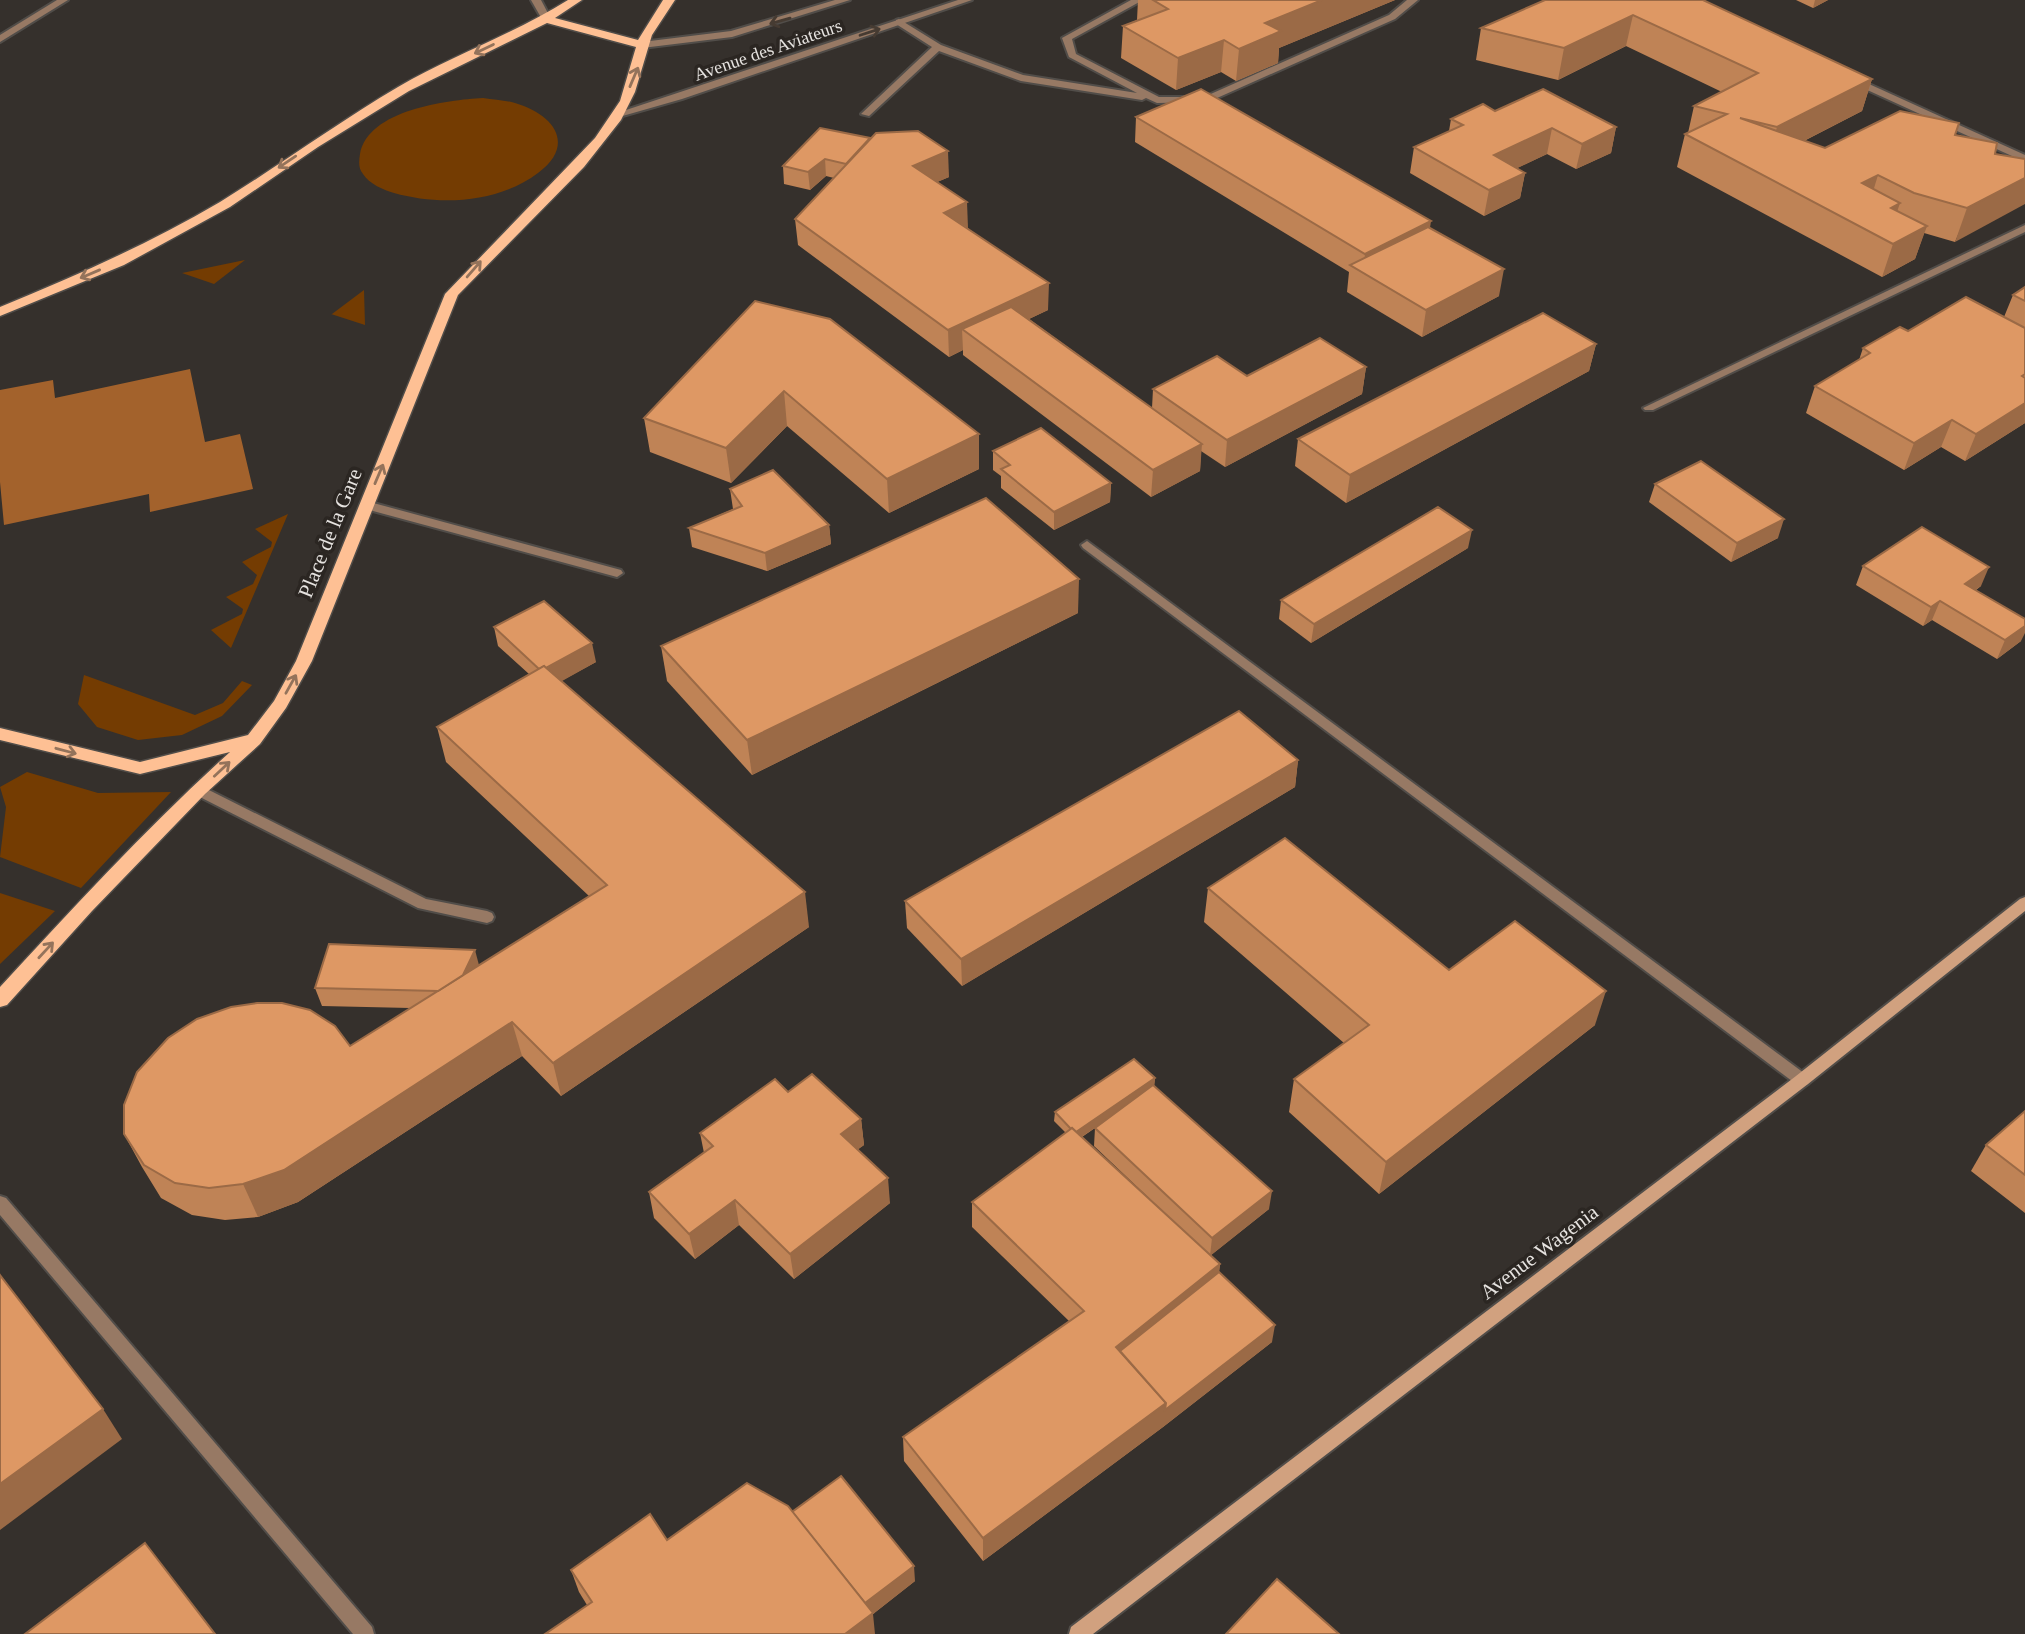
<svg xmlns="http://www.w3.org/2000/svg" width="2025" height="1634" font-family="'Times New Roman',serif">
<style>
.green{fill:#743c02}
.water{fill:#a3622c}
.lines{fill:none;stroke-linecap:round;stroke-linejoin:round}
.service-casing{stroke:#514d49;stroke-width:4}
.minor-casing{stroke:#514d49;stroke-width:4}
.tertiary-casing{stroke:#514d49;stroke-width:4}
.secondary-casing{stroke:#514d49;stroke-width:4}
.primary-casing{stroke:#514d49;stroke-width:3}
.service{fill:#977964;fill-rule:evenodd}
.minor{fill:#977964;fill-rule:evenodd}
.tertiary{fill:#977964;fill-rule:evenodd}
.secondary{fill:#d1a17f;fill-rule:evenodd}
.primary{fill:#fec094;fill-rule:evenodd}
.wall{fill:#bf8356;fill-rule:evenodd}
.shaded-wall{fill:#9b6a46}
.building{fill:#de9864;stroke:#9b6a46;stroke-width:2}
.oneway{stroke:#463b32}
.oneway2{stroke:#94735b}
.labels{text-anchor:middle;stroke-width:7;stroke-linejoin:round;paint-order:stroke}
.far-street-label{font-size:18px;fill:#e6e3e0;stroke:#2b2622}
.street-label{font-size:21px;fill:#e6e3e0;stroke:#2b2622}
</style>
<rect width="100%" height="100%" fill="#35302c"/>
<g class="green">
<path d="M483,98C494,100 505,100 515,103C553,114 577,144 538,173C498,203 440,206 394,193C384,190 369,184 363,174C358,168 359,161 360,154C368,110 447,100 483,98Z"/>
<path d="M245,260L214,284L182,273Z"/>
<path d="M364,290L365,325L331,314H332Z"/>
<path d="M288,514L231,648L211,630L242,614L243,609L226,597L253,584L257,575L242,562L271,547L272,542L255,529Z"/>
<path d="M84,675L195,715L223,703L242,681L252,685L222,716L182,735L138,740L97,727L78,704Z"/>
<path d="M27,772L98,793L171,792L81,888L0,857L6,807L0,787Z"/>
<path d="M0,893L55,911L0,964Z"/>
</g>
<path class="water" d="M190,369L205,442L240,434L253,489L150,512L149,494L4,525L0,482V390L53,380L55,398Z"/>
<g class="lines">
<g class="service-casing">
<g id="service">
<path d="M1131,0H1143L1072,39L1076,54L1159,97H1204L1389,15L1407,0H1418L1395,19L1208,102L1157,103L1146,98L1142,100L1021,81L939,51L869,116L861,114L932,47L896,24V20L899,19L941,45L1023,75L1137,93L1069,57L1062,38Z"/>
<path d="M199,785L426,899L487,911L492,913L494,917L492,921L487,923L418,908L194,794L192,790L194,786Z"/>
</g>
</g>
<g class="minor-casing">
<g id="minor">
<path d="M1852,79H1858L2025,155V162L1852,83Z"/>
<path d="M2025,225V232L1653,410H1645L1643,408Z"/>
<path d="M366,501L621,570L623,573L617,577L362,508L360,505Z"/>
<path d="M1087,541L1808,1076L1810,1080L1808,1084L1802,1086L1796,1084L1083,548L1081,545Z"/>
<path d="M0,1196L6,1198L372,1627L374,1634H353L0,1215Z"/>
</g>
</g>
<g class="tertiary-casing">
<g id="tertiary">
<path d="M57,0H68L0,42V35Z"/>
<path d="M531,0H541L551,19L549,21H543Z"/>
<path d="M835,0H850L732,37L642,48L637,45L642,42L731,31Z"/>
<path d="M958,0H972L682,99L619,117L614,114Z"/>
</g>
</g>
<g class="secondary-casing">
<path id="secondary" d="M2025,897V911L1808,1084L1093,1634H1069L1071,1627L1796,1076L2020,899Z"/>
</g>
<g class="primary-casing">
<path id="primary" d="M568,0H582L555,18L638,40L663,0H675L652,35L635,92L621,120L584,167L458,295L312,661L286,708L260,744L205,794L92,911L7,1005L0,1007V987C74,907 149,825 230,752L140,774L0,740V728L140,762L248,735L274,701L296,661L445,294L595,138L620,101L636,47L547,23L409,91L318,147L230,207L124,265L0,316V307C75,276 149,244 220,202C280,165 337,123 398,87C453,55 514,34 568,0Z"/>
</g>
<use href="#service" class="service"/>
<use href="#minor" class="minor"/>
<use href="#tertiary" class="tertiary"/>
<use href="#secondary" class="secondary"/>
<use href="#primary" class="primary"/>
</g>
<g class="wall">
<path d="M1138,0H1395L1279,48L1278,63L1236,81L1221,72L1176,90L1121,58L1123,26L1137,20Z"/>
<path d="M1703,0L1872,79L1862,111L1804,141L1825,148L1955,135L1997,143L1955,242L1924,233L1915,259L1882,277L1677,167L1685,134L1688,133L1694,106L1722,92L1626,46L1558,80L1476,60L1481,28Z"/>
<path d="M1796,0H1828L1813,8Z"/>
<path d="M1495,111L1616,127L1611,153L1576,169L1547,154L1517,168L1525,173L1520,198L1484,216L1410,173L1414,147L1449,131L1451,119Z"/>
<path d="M1136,117L1430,228L1499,296L1422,337L1347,292L1349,272L1135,142Z"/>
<path d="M820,128L949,177L937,182L968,228L1048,310L1029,319L1152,408L1153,389L1247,376L1366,367L1362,394L1225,467L1201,451L1200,471L1151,497L963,355V350L949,357L798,245L795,219L834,178L826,176L810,190L784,184L783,166Z"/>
<path d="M2025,287V423L1965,461L1941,447L1904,470L1806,413L1815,386L1859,360L1863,348L1908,331L2004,317L2013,295Z"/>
<path d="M755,301L979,469L889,513L787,426L731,483L650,452L644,418Z"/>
<path d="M1596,344L1589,371L1346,503L1295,466L1298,439Z"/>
<path d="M993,451L1111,483L1110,502L1054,530L1001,488V476L993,470Z"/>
<path d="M1655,484L1778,538L1731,562L1649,502Z"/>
<path d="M730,489L829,525L831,544L767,571L692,547L689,528L733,509Z"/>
<path d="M1468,548L1311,643L1279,619L1281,600Z"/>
<path d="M1863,566L1981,586L1976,590L2021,641L1997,659L1932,620L1923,626L1856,585Z"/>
<path d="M1078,613L752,775L667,681L661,646Z"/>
<path d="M494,627L596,662L561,681L809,927L561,1096L522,1056L298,1202L258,1217L225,1220L192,1215L161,1198L142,1167L124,1134L350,1046L410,1008L322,1006L315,988L479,965L589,896L446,762L437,727L529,674L498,646Z"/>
<path d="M1298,760L1295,787L962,986L907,928L905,901Z"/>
<path d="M1208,888L1595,1025L1379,1194L1289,1112L1294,1079L1344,1043L1204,922Z"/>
<path d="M1155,1078L1154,1086L1269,1209L1211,1255L1220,1264L1219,1272L1272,1342L1163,1427L983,1561L904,1461L903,1437L1069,1321L972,1227V1202L1066,1133L1054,1121L1055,1112ZM1095,1128L1094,1146L1169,1217L1082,1137Z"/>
<path d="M788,1092L861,1119L864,1145L858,1149L890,1203L794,1279L739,1225L695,1259L654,1218L649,1192L704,1153L700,1133Z"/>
<path d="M2025,1111V1213L1971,1171L1986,1145Z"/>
<path d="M792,1512L915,1581L873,1614L587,1605L579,1592L571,1570L667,1540Z"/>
</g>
<g class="shaded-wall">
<path d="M1322,0H1395L1279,48L1278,63L1236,81L1239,49L1265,23Z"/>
<path d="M1815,0H1828L1813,8Z"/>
<path d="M1633,15L1626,46L1558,80L1564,48Z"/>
<path d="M1224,40L1221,72L1176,90L1178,58Z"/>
<path d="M1872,79L1862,111L1768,159L1777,127Z"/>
<path d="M1616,127L1611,153L1576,169L1582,144Z"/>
<path d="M1552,128L1547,154L1490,181L1494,155Z"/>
<path d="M948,151L949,177L914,192L913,166Z"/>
<path d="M825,159L826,176L810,190L808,172Z"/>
<path d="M1525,173L1520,198L1484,216L1489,190Z"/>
<path d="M1878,175L1868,208L1862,183Z"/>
<path d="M2025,178V204L1955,242L1967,208Z"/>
<path d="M967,202L968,228L944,213Z"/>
<path d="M1900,203L1889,236L1891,208Z"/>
<path d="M1431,221L1427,248L1363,273L1365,254Z"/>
<path d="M1927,226L1915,259L1882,277L1893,244Z"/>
<path d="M1504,269L1499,296L1422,337L1426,310Z"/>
<path d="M1049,283L1048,310L980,342L962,329L963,350L949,357L948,330Z"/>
<path d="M1596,344L1589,371L1346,503L1350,475Z"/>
<path d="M1366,367L1362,394L1225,467L1227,440Z"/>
<path d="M784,391L787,426L731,483L726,448Z"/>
<path d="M2025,403V423L1965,461L1976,434Z"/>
<path d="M1952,420L1941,447L1904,470L1914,443Z"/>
<path d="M979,434V469L889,513L887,479Z"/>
<path d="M1202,444L1200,471L1151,497L1153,470Z"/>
<path d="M1111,483L1110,502L1054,530V512Z"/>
<path d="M1784,519L1778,538L1731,562L1737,543Z"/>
<path d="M829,525L831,544L767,571L765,553Z"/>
<path d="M1472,530L1468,548L1311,643L1314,624Z"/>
<path d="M1989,567L1981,586L1957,602L1965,584Z"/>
<path d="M1079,579L1078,613L752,775L747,740Z"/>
<path d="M1940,601L1932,620L1923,626L1931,607Z"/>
<path d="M2025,626V633L2021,641L1997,659L2005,640Z"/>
<path d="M592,643L596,662L546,690L542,671Z"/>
<path d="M1298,760L1295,787L962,986L961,959Z"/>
<path d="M805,892L809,927L561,1096L553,1063Z"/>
<path d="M475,950L480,969L455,991Z"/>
<path d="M1606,991L1595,1025L1379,1194L1386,1162Z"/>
<path d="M512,1022L522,1056L298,1202L258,1217L243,1184Z"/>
<path d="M1155,1078L1154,1088L1074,1142V1133Z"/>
<path d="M861,1119L864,1145L844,1160L841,1134Z"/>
<path d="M888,1178L890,1203L794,1279L790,1254Z"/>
<path d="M1272,1191L1269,1209L1210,1256L1212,1238Z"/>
<path d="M735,1200L739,1225L695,1259L689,1234Z"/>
<path d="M1220,1264L1217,1289L1124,1363L1116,1347Z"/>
<path d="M1275,1325L1272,1342L1163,1427L983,1561V1538L1166,1403Z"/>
<path d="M103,1409L122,1439L0,1530V1484Z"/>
<path d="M914,1566L915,1581L873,1614L875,1634H845L861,1606Z"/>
</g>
<g class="building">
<path d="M1153,0H1322L1265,23L1281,31L1239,49L1224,40L1178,58L1123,26L1168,9Z"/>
<path d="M1545,0H1703L1872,79L1777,127L1740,118L1825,148L1900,111L1959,123L1955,135L1997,143L1995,154L2025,159V178L1967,208L1914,193L1878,175L1862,183L1900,203L1891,208L1927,226L1893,244L1685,134L1727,114L1694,106L1758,73L1633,15L1564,48L1481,28Z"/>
<path d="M1201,89L1431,221L1365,254L1136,117Z"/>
<path d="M1543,89L1616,127L1582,144L1552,128L1494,155L1525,173L1489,190L1414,147L1463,125L1451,119L1483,104L1495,111Z"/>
<path d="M820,128L870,138L846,164L825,159L808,172L783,166Z"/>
<path d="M918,131L948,151L913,166L967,202L944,213L1049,283L948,330L795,219L876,133Z"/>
<path d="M1428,227L1504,269L1426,310L1350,265Z"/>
<path d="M2025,287V301L2013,295Z"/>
<path d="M1966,297L2025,328V374L2022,376L2025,378V403L1976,434L1952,420L1914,443L1815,386L1870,353L1863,348L1900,327L1908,331Z"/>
<path d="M755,301L830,319L979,434L887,479L784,391L726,448L644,418Z"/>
<path d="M1011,307L1202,444L1153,470L962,329Z"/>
<path d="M1543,313L1596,344L1350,475L1298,439Z"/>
<path d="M1320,338L1366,367L1227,440L1153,389L1217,356L1247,376Z"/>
<path d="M1041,428L1111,483L1054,512L1001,469L1010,465L993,451Z"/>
<path d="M1701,461L1784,519L1737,543L1655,484Z"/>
<path d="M773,470L829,525L765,553L689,528L742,506L730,489Z"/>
<path d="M986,498L1079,579L747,740L661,646Z"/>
<path d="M1438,507L1472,530L1314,624L1281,600Z"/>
<path d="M1922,527L1989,567L1965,584L2025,619V626L2005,640L1940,601L1931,607L1863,566Z"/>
<path d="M544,601L592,643L546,668L544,666L539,669L494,627Z"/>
<path d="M544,666L805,892L553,1063L512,1022L284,1170L243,1184L209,1188L175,1183L144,1165L124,1134V1105L137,1072L168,1038L197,1019L231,1007L257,1003H282L310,1010L335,1026L350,1046L607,885L437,727Z"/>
<path d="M1239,711L1298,760L961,959L905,901Z"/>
<path d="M1285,838L1449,970L1515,921L1606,991L1386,1162L1294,1079L1369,1025L1208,888Z"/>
<path d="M329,944L475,950L463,975L438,991L315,988Z"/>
<path d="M1134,1059L1155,1078L1076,1132L1072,1128L1071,1129L1055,1112Z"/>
<path d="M812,1074L861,1119L841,1134L888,1178L790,1254L735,1200L689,1234L649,1192L713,1146L700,1133L775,1079L788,1092Z"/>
<path d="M1153,1085L1272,1191L1212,1238L1095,1128Z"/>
<path d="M2025,1111V1175L1986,1145Z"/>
<path d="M1072,1128L1220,1264L1116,1347L1166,1403L983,1538L903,1437L1084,1311L972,1202Z"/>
<path d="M1219,1272L1275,1325L1165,1410L1166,1403L1120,1351Z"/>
<path d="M0,1275L103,1409L0,1484Z"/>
<path d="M841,1476L914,1566L865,1603L792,1512Z"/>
<path d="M747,1483L788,1506L873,1613L845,1634H545L592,1602L571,1570L650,1514L667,1540Z"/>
<path d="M145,1543L215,1634H25Z"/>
<path d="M1277,1579L1339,1634H1226Z"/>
</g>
<defs><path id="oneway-shaft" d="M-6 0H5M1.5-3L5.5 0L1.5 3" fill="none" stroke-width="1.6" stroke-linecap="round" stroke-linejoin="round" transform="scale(1.75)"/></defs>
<g class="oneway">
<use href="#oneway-shaft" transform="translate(780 21) rotate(164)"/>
<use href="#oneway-shaft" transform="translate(870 32) rotate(-18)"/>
</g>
<g class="oneway2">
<use href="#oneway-shaft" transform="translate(484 49) rotate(154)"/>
<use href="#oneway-shaft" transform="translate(634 77) rotate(-67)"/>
<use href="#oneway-shaft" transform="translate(287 162) rotate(146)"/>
<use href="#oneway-shaft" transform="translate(474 269) rotate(-49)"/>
<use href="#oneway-shaft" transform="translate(90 274) rotate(157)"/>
<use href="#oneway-shaft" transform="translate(379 474) rotate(-67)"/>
<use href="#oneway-shaft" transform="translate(291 684) rotate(-61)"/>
<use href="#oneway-shaft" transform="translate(66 751) rotate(15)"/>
<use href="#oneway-shaft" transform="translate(222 769) rotate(-43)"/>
<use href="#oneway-shaft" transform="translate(46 950) rotate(-47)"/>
</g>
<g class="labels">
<g class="far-street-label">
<text transform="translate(768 50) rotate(-19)" y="6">Avenue des Aviateurs</text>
</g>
<g class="street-label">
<text transform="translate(330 533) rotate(-68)" y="7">Place de la Gare</text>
<text transform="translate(1539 1252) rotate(-37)" y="7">Avenue Wagenia</text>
</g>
</g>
</svg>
